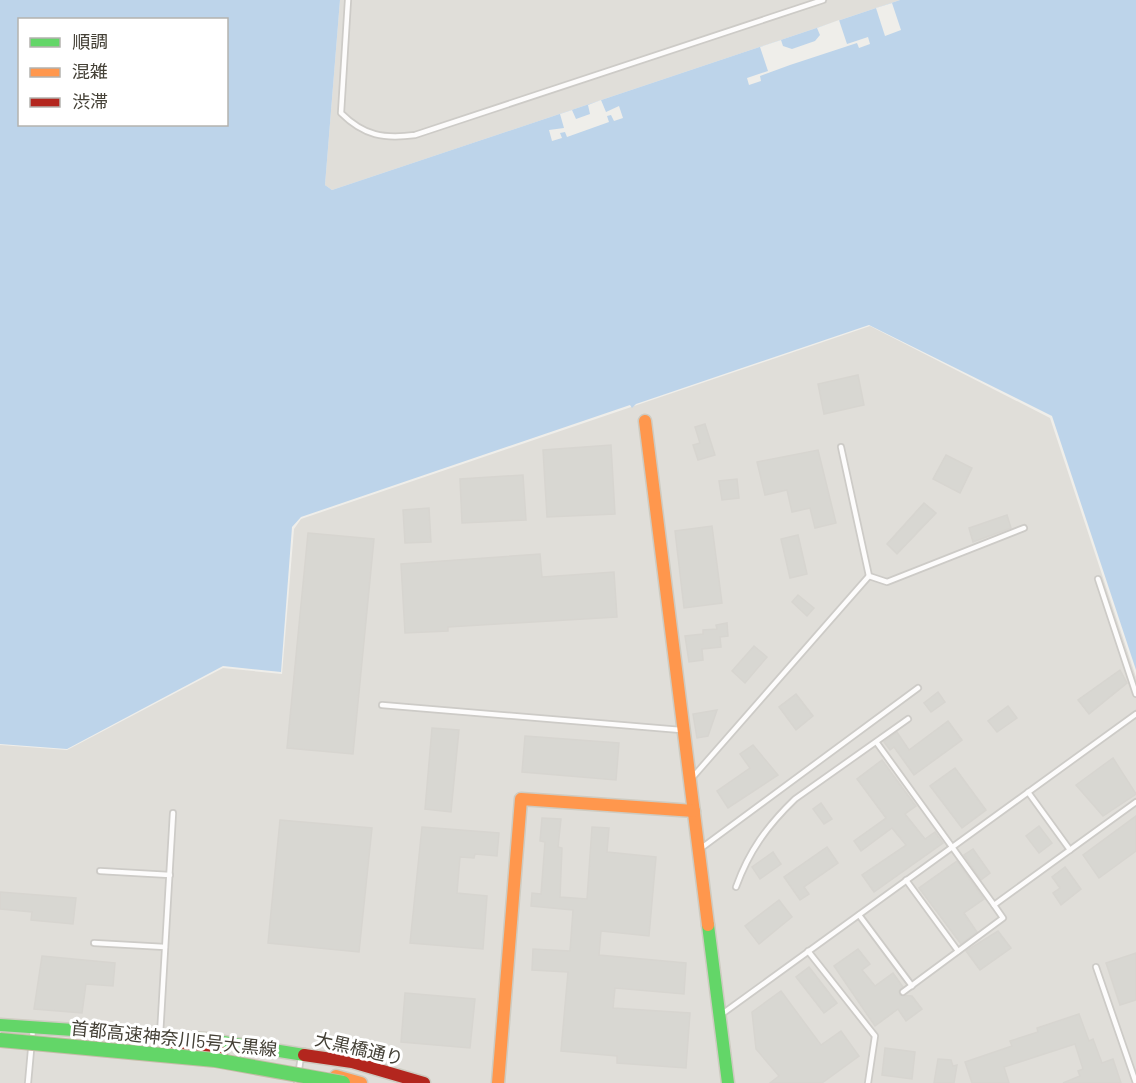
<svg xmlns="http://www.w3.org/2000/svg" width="1136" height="1083" font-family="Barlow,'Noto Sans JP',sans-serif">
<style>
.industrial{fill:#e0ded9}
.water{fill:#bdd4ea;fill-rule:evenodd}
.pier{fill:#efeeea}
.building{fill:#d8d7d2;stroke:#d7d5d0;stroke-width:1.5}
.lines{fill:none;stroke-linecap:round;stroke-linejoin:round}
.lane-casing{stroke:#cdcbc7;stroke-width:8}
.fast-casing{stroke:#cecbc1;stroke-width:15}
.slow-casing{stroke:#cecbc1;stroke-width:15}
.jam-casing{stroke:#cecbc1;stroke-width:15}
.lane{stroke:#fdfcfc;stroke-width:4.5}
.fast{stroke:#63d668;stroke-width:12}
.slow{stroke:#ff974d;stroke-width:12}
.jam{stroke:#b3261e;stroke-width:12}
.fast-bridge-casing{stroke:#c5bca7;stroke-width:16;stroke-linecap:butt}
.fast-bridge{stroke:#63d668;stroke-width:14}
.labels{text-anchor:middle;stroke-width:6;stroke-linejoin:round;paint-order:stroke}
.street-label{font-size:18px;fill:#444036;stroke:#fff}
</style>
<rect width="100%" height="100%" fill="#efeeea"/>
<g class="industrial">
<path d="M340,0H900L332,190L325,185Z"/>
<path d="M870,326L1050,418L1136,677V1083H0V745L67,750L223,668L282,674L294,529L301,519Z"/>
</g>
<path class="water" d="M0,0H340L325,185L332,190L900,0H1136V670L1052,416L869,325L636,404L632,408L630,405L301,517L292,527L281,672L223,666L67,749L0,744ZM20,20H226V124H20Z"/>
<g class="pier">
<path d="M892,3L901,30L885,36L876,8Z"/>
<path d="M839,20L847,44L868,37L870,44L859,48L857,43L790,65L760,76L761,81L749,85L747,78L768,71L760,47L781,40L783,46L792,49L815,41L820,35L817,28Z"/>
<path d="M601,100L606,112L619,106L623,118L614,121L611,115L607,116L609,122L567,137L565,132L560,133L562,138L552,141L549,130L564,128L560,114L572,110L576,119L590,114L588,105Z"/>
</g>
<g class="building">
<path d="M858,375L864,405L824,414L818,384Z"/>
<path d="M705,424L715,455L698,460L693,445L700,443L695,427Z"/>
<path d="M611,445L615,514L547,517L543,450Z"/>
<path d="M818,450L836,523L815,528L810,508L792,512L787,490L765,495L757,462Z"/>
<path d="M946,455L972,468L960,493L933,479Z"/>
<path d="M523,475L526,520L462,523L460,479Z"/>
<path d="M737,479L739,498L722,500L719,481Z"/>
<path d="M924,503L936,513L897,554L887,544Z"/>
<path d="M429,508L431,542L405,543L403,510Z"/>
<path d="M1007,515L1011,528L973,542L969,528Z"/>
<path d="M712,526L722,603L684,608L675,531Z"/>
<path d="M308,533L374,539L353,754L287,748Z"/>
<path d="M798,535L807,574L790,578L781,539Z"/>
<path d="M540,554L542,577L614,572L617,617L448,627V631L405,633L401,564Z"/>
<path d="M798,595L814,608L807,616L792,602Z"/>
<path d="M727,623L728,636L720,637L721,647L702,649L703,660L689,662L685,636L703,634V630L717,629L716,625Z"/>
<path d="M754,646L767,657L745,683L732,671Z"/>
<path d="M1120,670L1127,683L1089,714L1078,700Z"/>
<path d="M938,692L945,702L931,712L924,703Z"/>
<path d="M796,694L813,716L796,730L779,707Z"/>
<path d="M1008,706L1017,718L997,732L988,721Z"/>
<path d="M717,710L708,736L697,738L693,714Z"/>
<path d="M948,721L962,740L914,775L894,747L890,750L884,742L897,732L909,750Z"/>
<path d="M432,728L459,730L451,812L425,809Z"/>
<path d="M525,736L619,743L616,780L522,772Z"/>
<path d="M753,745L778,775L728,808L717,791L750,768L740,754Z"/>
<path d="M1113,758L1136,794L1103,816L1076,785Z"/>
<path d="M882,760L916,806L905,814L925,839L935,832L943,843L874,892L862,875L906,845L892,828L861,851L854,841L886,818L857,779Z"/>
<path d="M955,768L986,810L962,828L930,786Z"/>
<path d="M821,803L832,819L824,824L813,809Z"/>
<path d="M1136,816V851L1099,878L1083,855Z"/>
<path d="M542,818L561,819L558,847L562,848L560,897L587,899L592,827L609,828L607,852L656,857L649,936L601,931L599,955L686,963L684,994L615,988L613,1008L690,1013L686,1068L617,1063V1056L561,1051L568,972L532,970L533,949L570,951L573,910L531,906L532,893L541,894L545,842L540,841Z"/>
<path d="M280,820L372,828L359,952L268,943Z"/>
<path d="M1039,826L1052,843L1039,853L1026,836Z"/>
<path d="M422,827L499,833L497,856L475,854L474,858L460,857L457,893L487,896L483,949L410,943Z"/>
<path d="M827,847L838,863L804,887L809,894L800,900L784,877Z"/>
<path d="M973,849L990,873L981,880L964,855Z"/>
<path d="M773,852L781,864L760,879L752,867Z"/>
<path d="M957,861L984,899L964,913L977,932L961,944L919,888Z"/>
<path d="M1065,867L1081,889L1061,905L1053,893L1060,888L1052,877Z"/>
<path d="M0,892L76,898L73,924L31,920L32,912L0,909Z"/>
<path d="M779,900L792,917L759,944L745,926Z"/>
<path d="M998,931L1011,948L980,970L966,951Z"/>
<path d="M858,949L870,964L862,970L875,986L893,973L903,987L899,991L900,995L912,996L922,1009L906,1021L898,1009L875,1026L834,966Z"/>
<path d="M1136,953V1000L1120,1005L1106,963Z"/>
<path d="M42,956L115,963L113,986L86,984L82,1013L34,1009Z"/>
<path d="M809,967L837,1003L824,1013L796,977Z"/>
<path d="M781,991L821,1045L841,1031L859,1056L822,1083H770L779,1076L756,1049L752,1012Z"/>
<path d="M405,993L475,999L470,1048L401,1042Z"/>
<path d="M1079,1014L1089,1041L1093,1039L1102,1063L1113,1059L1121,1083H1063L1080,1076L1078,1071L1083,1069L1075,1044L1004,1067L1009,1083H972L965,1062L1012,1046L1010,1041L1038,1032L1037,1028Z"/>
<path d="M885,1048L915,1052L912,1079L882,1075Z"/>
<path d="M938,1059L951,1060L953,1066L957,1065L954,1083H934Z"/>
</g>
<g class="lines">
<g class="lane-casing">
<g id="lane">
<path d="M348,0L341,113C364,136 384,139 415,135L823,0"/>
<path d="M841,447L869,576"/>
<path d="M1098,579L1136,694"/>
<path d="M382,705L681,730"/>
<path d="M877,743L994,905"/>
<path d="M692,778L869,576L887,582L1024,528"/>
<path d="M1028,792L1070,850"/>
<path d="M700,849L918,688"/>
<path d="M100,871L170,875"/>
<path d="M906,880L958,951"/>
<path d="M736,887C749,851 767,826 795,799L908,719"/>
<path d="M859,915L912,986"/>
<path d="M94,943L165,947"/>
<path d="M808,951L875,1036L868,1083"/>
<path d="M1096,967L1136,1083"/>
<path d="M903,992L1003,918L994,905L1136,802"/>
<path d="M722,1014L1136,714"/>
<path d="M160,1035L173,813"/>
<path d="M28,1083L33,1028"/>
<path d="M297,1083L301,1056"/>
</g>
</g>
<g class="fast-casing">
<g id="fast">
<path d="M708,925L728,1083"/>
<path d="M0,1025L205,1039L304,1055"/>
</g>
</g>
<g class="slow-casing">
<g id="slow">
<path d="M645,421L708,925"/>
<path d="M336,1076L361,1083"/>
<path d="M498,1083L521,799L694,811"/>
</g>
</g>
<g class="jam-casing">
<g id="jam">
<path d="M174,1048L222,1053"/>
<path d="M304,1055L352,1062L424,1083"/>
</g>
</g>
<use href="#lane" class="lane"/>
<use href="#fast" class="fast"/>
<use href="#slow" class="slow"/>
<use href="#jam" class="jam"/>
<g class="fast-bridge-casing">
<path id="fast-bridge" d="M0,1040L215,1060L343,1083"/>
</g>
<use href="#fast-bridge" class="fast-bridge"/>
</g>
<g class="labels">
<g class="street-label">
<text transform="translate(174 1039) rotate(6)" y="6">首都高速神奈川5号大黒線</text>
<text transform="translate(359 1049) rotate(13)" y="6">大黒橋通り</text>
</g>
</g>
<rect x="18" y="18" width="210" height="108" fill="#ffffff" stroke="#b4b3af" stroke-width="1.5"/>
<rect x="30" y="38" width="30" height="9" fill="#63d668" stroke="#b4b3af" stroke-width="1.5"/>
<text x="72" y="48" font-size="18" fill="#444036">順調</text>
<rect x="30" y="68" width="30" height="9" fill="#ff974d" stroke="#b4b3af" stroke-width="1.5"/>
<text x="72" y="78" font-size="18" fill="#444036">混雑</text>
<rect x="30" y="98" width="30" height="9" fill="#b3261e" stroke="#b4b3af" stroke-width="1.5"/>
<text x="72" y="108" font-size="18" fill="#444036">渋滞</text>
</svg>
